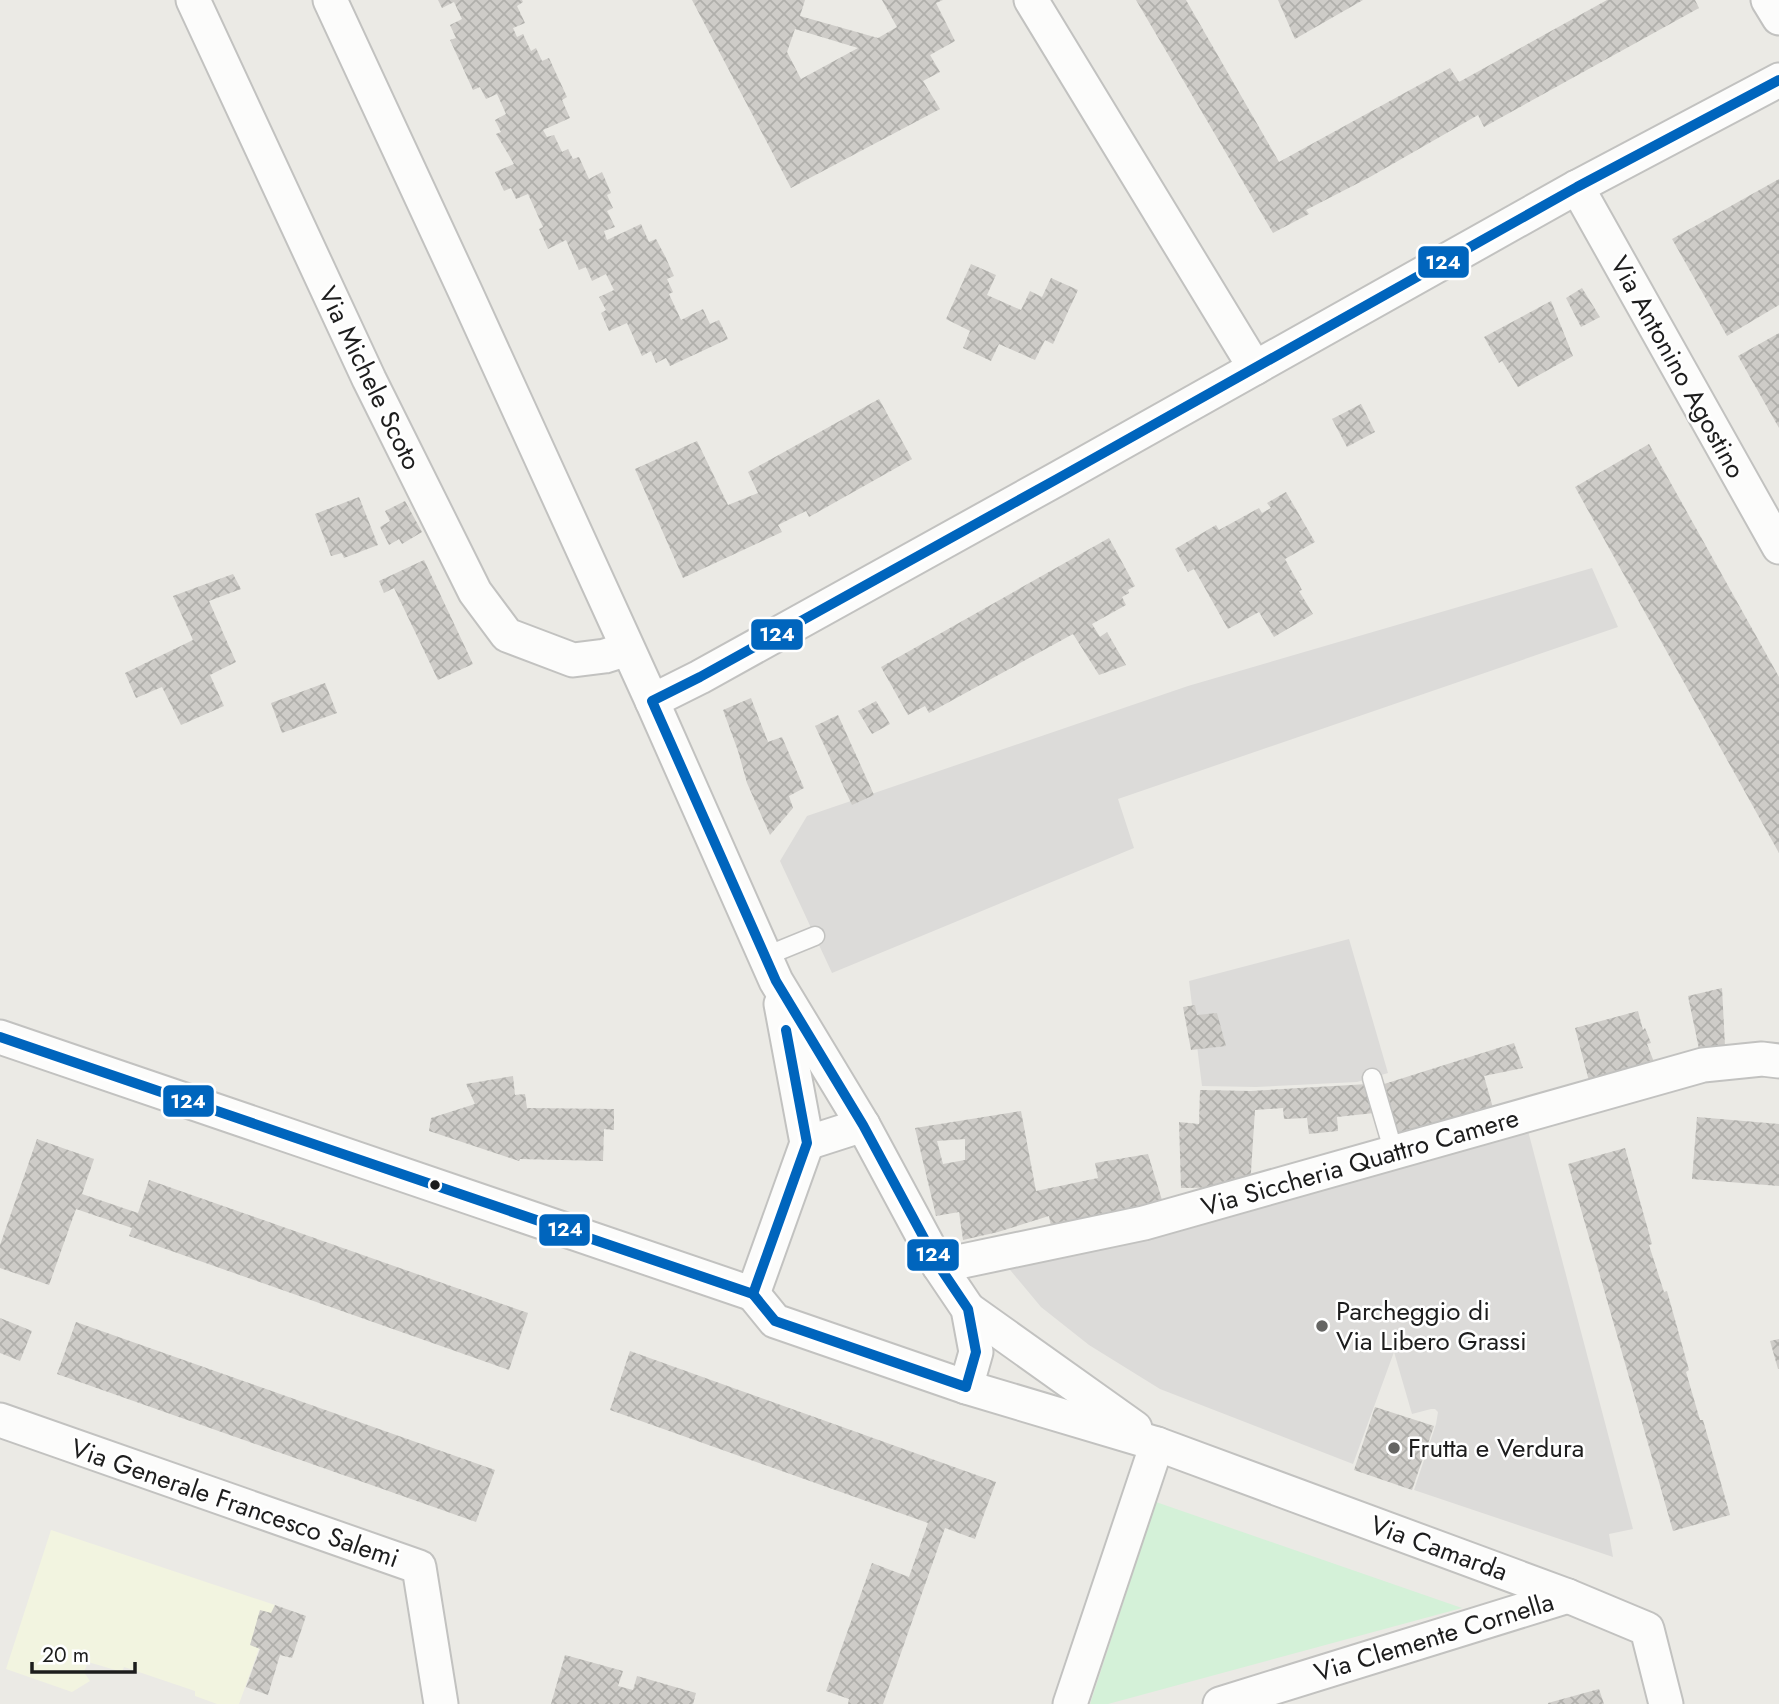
<svg xmlns="http://www.w3.org/2000/svg" width="1779" height="1704" font-family="Jost,sans-serif">
<style>
.education{fill:#f2f4e0}
.park{fill:#d4f1d8}
.parking{fill:#dcdbd9}
.building{fill:url(#building-cross-hatch);fill-rule:evenodd}
.lines{fill:none;stroke-linecap:round;stroke-linejoin:round}
.service-casing{stroke:#c2c2c0;stroke-width:21}
.minor-casing{stroke:#c2c2c0;stroke-width:37}
.service{stroke:#fcfcfb;stroke-width:18}
.minor{stroke:#fcfcfb;stroke-width:33}
.bus-1-casing{stroke:#fff;stroke-width:16}
.bus-1{stroke:#0065bd;stroke-width:10}
.bus-dot{fill:#1d1d1d;stroke:#fff;stroke-width:2.5}
.poi-dot{fill:#656563;stroke:#fff;stroke-width:2.5}
.labels{text-anchor:middle;stroke-width:5;stroke-linejoin:round;paint-order:stroke}
.street-label{font-size:26px;fill:#1d1d1d;stroke:#fff}
.poi-label{font-size:26px;fill:#1d1d1d;stroke:#fff;text-anchor:start}
.line-badge{stroke:#fff;stroke-width:2.5}
.badge-label{font-size:19px;text-anchor:middle;font-weight:bold;fill:#fff}
</style>
<defs>
<pattern id="building-cross-hatch" width="8" height="8" patternUnits="userSpaceOnUse" patternTransform="scale(1.75)"><rect width="8" height="8" fill="#ceccc8"/><path d="M0 0l8 8M0 8l8-8" fill="none" stroke="#b0afab"/></pattern>
</defs>
<rect width="100%" height="100%" fill="#ebeae5"/>
<path class="education" d="M51,1530L275,1605L239,1704H217L195,1696V1691L124,1667L122,1672L88,1662L84,1672L90,1681L72,1692L6,1669Z"/>
<path class="park" d="M1156,1502L1462,1608L1108,1704H1090Z"/>
<g class="parking">
<path d="M1592,568L1618,627L1118,799L1134,848L832,973L780,861L807,816L1188,686Z"/>
<path d="M1349,939L1388,1073L1357,1082L1256,1087L1202,1086L1189,981Z"/>
<path d="M1527,1127L1633,1529L1609,1534L1613,1557L1414,1490L1436,1424L1438,1412L1435,1409H1431L1412,1414L1394,1352L1353,1464L1160,1389L1089,1345L1041,1307L1006,1265Z"/>
</g>
<g class="building">
<path d="M438,0H522L523,2L517,6L525,23L513,28L517,37L523,34L531,51L536,48L542,61L549,58L567,97L562,100L570,118L543,130L547,137L554,135L562,152L568,149L573,159L579,157L589,179L602,172L611,193L607,195L613,208L607,211L615,227L604,231L607,240L641,224L649,242L656,239L665,256L674,276L667,279L673,292L669,294L681,320L703,309L710,324L719,320L728,339L670,366L666,358L656,363L651,351L642,356L627,323L609,331L601,313L606,310L599,297L614,290L606,274L592,281L586,267L579,270L566,240L548,249L539,229L543,227L528,194L516,199L511,188L504,191L495,172L514,164L496,134L501,132L495,120L506,114L497,94L486,99L480,87L473,90L450,40L456,38L450,25L462,19L454,2L442,8Z"/>
<path d="M692,0H805L800,16L878,38L897,27L882,0H943L936,3L955,41L930,55L940,72L923,81L940,109L791,188ZM795,29L858,48L801,79L787,52Z"/>
<path d="M1136,0H1186L1279,162L1450,68L1459,82L1607,0H1695L1699,8L1484,127L1478,115L1370,177L1306,210L1309,214L1273,233Z"/>
<path d="M1278,0H1363L1295,39Z"/>
<path d="M1779,179V305L1727,336L1672,239Z"/>
<path d="M971,264L996,275L987,295L1021,310L1030,291L1042,297L1051,278L1078,290L1053,344L1045,340L1035,360L999,344L991,361L963,348L970,331L946,319Z"/>
<path d="M1582,288L1600,317L1581,327L1566,298Z"/>
<path d="M1551,301L1573,356L1518,387L1502,361L1499,363L1484,337Z"/>
<path d="M1779,333V428L1738,356Z"/>
<path d="M879,399L912,459L809,517L806,511L778,525L782,532L683,578L635,469L697,441L728,505L758,493L748,472Z"/>
<path d="M1361,404L1375,432L1347,447L1332,419Z"/>
<path d="M1649,444L1779,677V853L1575,487Z"/>
<path d="M1286,492L1315,542L1285,559L1302,590L1299,591L1313,614L1274,637L1259,612L1228,629L1194,569L1188,572L1175,549L1216,525L1219,530L1259,508L1262,513L1271,508L1267,503Z"/>
<path d="M359,497L378,545L344,558L342,553L331,556L315,514Z"/>
<path d="M405,501L422,532L402,544L399,539L389,545L380,527L390,521L385,511Z"/>
<path d="M1109,538L1135,586L1128,590L1129,593L1122,597L1126,605L1092,624L1100,637L1107,632L1126,665L1099,675L1073,634L929,713L925,706L908,715L881,667Z"/>
<path d="M424,560L473,664L438,680L394,588L384,593L379,581Z"/>
<path d="M233,574L241,589L209,601L236,662L210,675L224,706L181,725L162,687L136,698L125,673L193,640L173,596Z"/>
<path d="M325,683L337,713L282,733L271,703Z"/>
<path d="M751,698L768,742L782,737L804,788L789,796L793,808L770,835L747,783L738,751L723,710Z"/>
<path d="M876,701L890,724L872,734L858,711Z"/>
<path d="M838,715L874,795L852,805L815,726Z"/>
<path d="M1722,988L1725,1046L1699,1049L1688,996Z"/>
<path d="M1195,1005L1197,1015L1217,1013L1226,1046L1191,1050L1183,1007Z"/>
<path d="M1638,1011L1643,1030L1645,1028L1651,1043L1647,1044L1654,1062L1589,1081L1575,1028Z"/>
<path d="M1514,1043L1523,1068L1484,1076L1493,1108L1399,1134L1381,1085Z"/>
<path d="M513,1076L515,1095L525,1094L527,1108L614,1109V1130L604,1129L603,1161L520,1159L519,1161L429,1131L431,1118L475,1104L466,1084Z"/>
<path d="M1368,1084L1374,1113L1337,1117L1338,1131L1309,1134L1307,1118L1284,1119L1283,1108L1255,1110L1250,1187L1181,1188L1179,1122L1199,1124L1200,1090L1251,1091Z"/>
<path d="M1021,1111L1036,1191L1098,1178L1095,1163L1148,1154L1165,1210L1051,1226L1049,1216L998,1232L963,1240L959,1212L936,1216L915,1128ZM965,1139V1160L943,1164L937,1141Z"/>
<path d="M1697,1117L1779,1124V1186L1692,1179Z"/>
<path d="M37,1139L94,1159L82,1194L138,1213L149,1180L528,1313L509,1370L129,1236L132,1228L76,1209L49,1285L0,1268V1245Z"/>
<path d="M1625,1148L1652,1244L1649,1245L1664,1292L1667,1291L1689,1370L1686,1372L1700,1420H1703L1730,1515L1673,1531L1568,1164Z"/>
<path d="M0,1318L32,1331L20,1361L0,1353Z"/>
<path d="M76,1322L495,1470L476,1522L57,1374Z"/>
<path d="M1779,1339V1369H1778L1770,1341Z"/>
<path d="M630,1351L996,1482L975,1539L945,1528L883,1704H848L849,1699L826,1691L872,1563L909,1577L928,1523L610,1410Z"/>
<path d="M1375,1407L1434,1426L1412,1490L1354,1470Z"/>
<path d="M275,1605L306,1616L292,1658L280,1655L268,1695L246,1687L260,1649L250,1645L260,1610L271,1613Z"/>
<path d="M565,1655L623,1671L618,1686L633,1690L637,1676L696,1693L693,1704H551Z"/>
<path d="M1599,1689L1604,1704H1548V1703Z"/>
</g>
<g class="lines">
<g class="service-casing">
<g id="service">
<path d="M766,956L815,936"/>
<path d="M1372,1078L1394,1153"/>
</g>
</g>
<g class="minor-casing">
<g id="minor">
<path d="M193,0L369,379L475,592L507,635L573,660L605,656L627,649"/>
<path d="M330,0L465,291L652,701L776,981L863,1125L939,1266L968,1309L976,1352L966,1387"/>
<path d="M1031,0L1255,368"/>
<path d="M1768,0L1779,18"/>
<path d="M1577,187L1779,547"/>
<path d="M652,701L700,677L1057,479L1577,187L1779,80"/>
<path d="M0,1037L753,1294"/>
<path d="M807,1143L863,1125"/>
<path d="M939,1266L1144,1223L1703,1065L1762,1059L1779,1061"/>
<path d="M753,1294L775,1321L966,1387L1157,1444L1568,1596L1647,1629L1666,1704"/>
<path d="M753,1294L807,1143L781,1004"/>
<path d="M968,1309L1135,1428"/>
<path d="M0,1420L419,1567L441,1704"/>
<path d="M1070,1704L1157,1444"/>
<path d="M1220,1704L1568,1596"/>
</g>
</g>
<use href="#service" class="service"/>
<use href="#minor" class="minor"/>
<g class="bus-1-casing">
<g id="bus-1">
<path d="M0,1037L753,1294"/>
<path d="M753,1294L775,1321L966,1387L976,1352L968,1309L939,1266L863,1125L776,981L652,701L700,677L1057,479L1577,187L1779,80"/>
<path d="M753,1294L807,1143L786,1030"/>
</g>
</g>
<use href="#bus-1" class="bus-1"/>
</g>
<circle class="bus-dot" cx="435" cy="1185" r="6"/>
<g class="poi-dot">
<circle cx="1322" cy="1326" r="7"/>
<circle cx="1394" cy="1448" r="7"/>
</g>
<g class="labels">
<g class="street-label">
<text transform="translate(1678 367) rotate(61)" y="9">Via Antonino Agostino</text>
<text transform="translate(370 378) rotate(64)" y="9">Via Michele Scoto</text>
<text transform="translate(1360 1162) rotate(-16)" y="9">Via Siccheria Quattro Camere</text>
<text transform="translate(235 1503) rotate(19)" y="9">Via Generale Francesco Salemi</text>
<text transform="translate(1439 1548) rotate(20)" y="9">Via Camarda</text>
<text transform="translate(1434 1637) rotate(-17)" y="9">Via Clemente Cornella</text>
</g>
<g class="poi-label">
<text x="1336" y="1320">Parcheggio di<tspan x="1336" dy="30">Via Libero Grassi</tspan></text>
<text x="1408" y="1457">Frutta e Verdura</text>
</g>
</g>
<g class="line-badge">
<rect x="1417" y="245" width="53" height="34" rx="7" fill="#0065bd"/>
<rect x="750" y="618" width="54" height="33" rx="7" fill="#0065bd"/>
<rect x="162" y="1084" width="53" height="34" rx="7" fill="#0065bd"/>
<rect x="538" y="1213" width="53" height="34" rx="7" fill="#0065bd"/>
<rect x="906" y="1238" width="54" height="34" rx="7" fill="#0065bd"/>
</g>
<g class="badge-label">
<text x="1443" y="269">124</text>
<text x="777" y="641">124</text>
<text x="188" y="1108">124</text>
<text x="565" y="1236">124</text>
<text x="933" y="1261">124</text>
</g>
<path d="M32 1662v10h103v-10" fill="none" stroke="#1d1d1d" stroke-width="3.5"/>
<text x="42" y="1662" font-size="21" fill="#1d1d1d" stroke="#ffffff" stroke-width="5" paint-order="stroke">20 m</text>
</svg>
